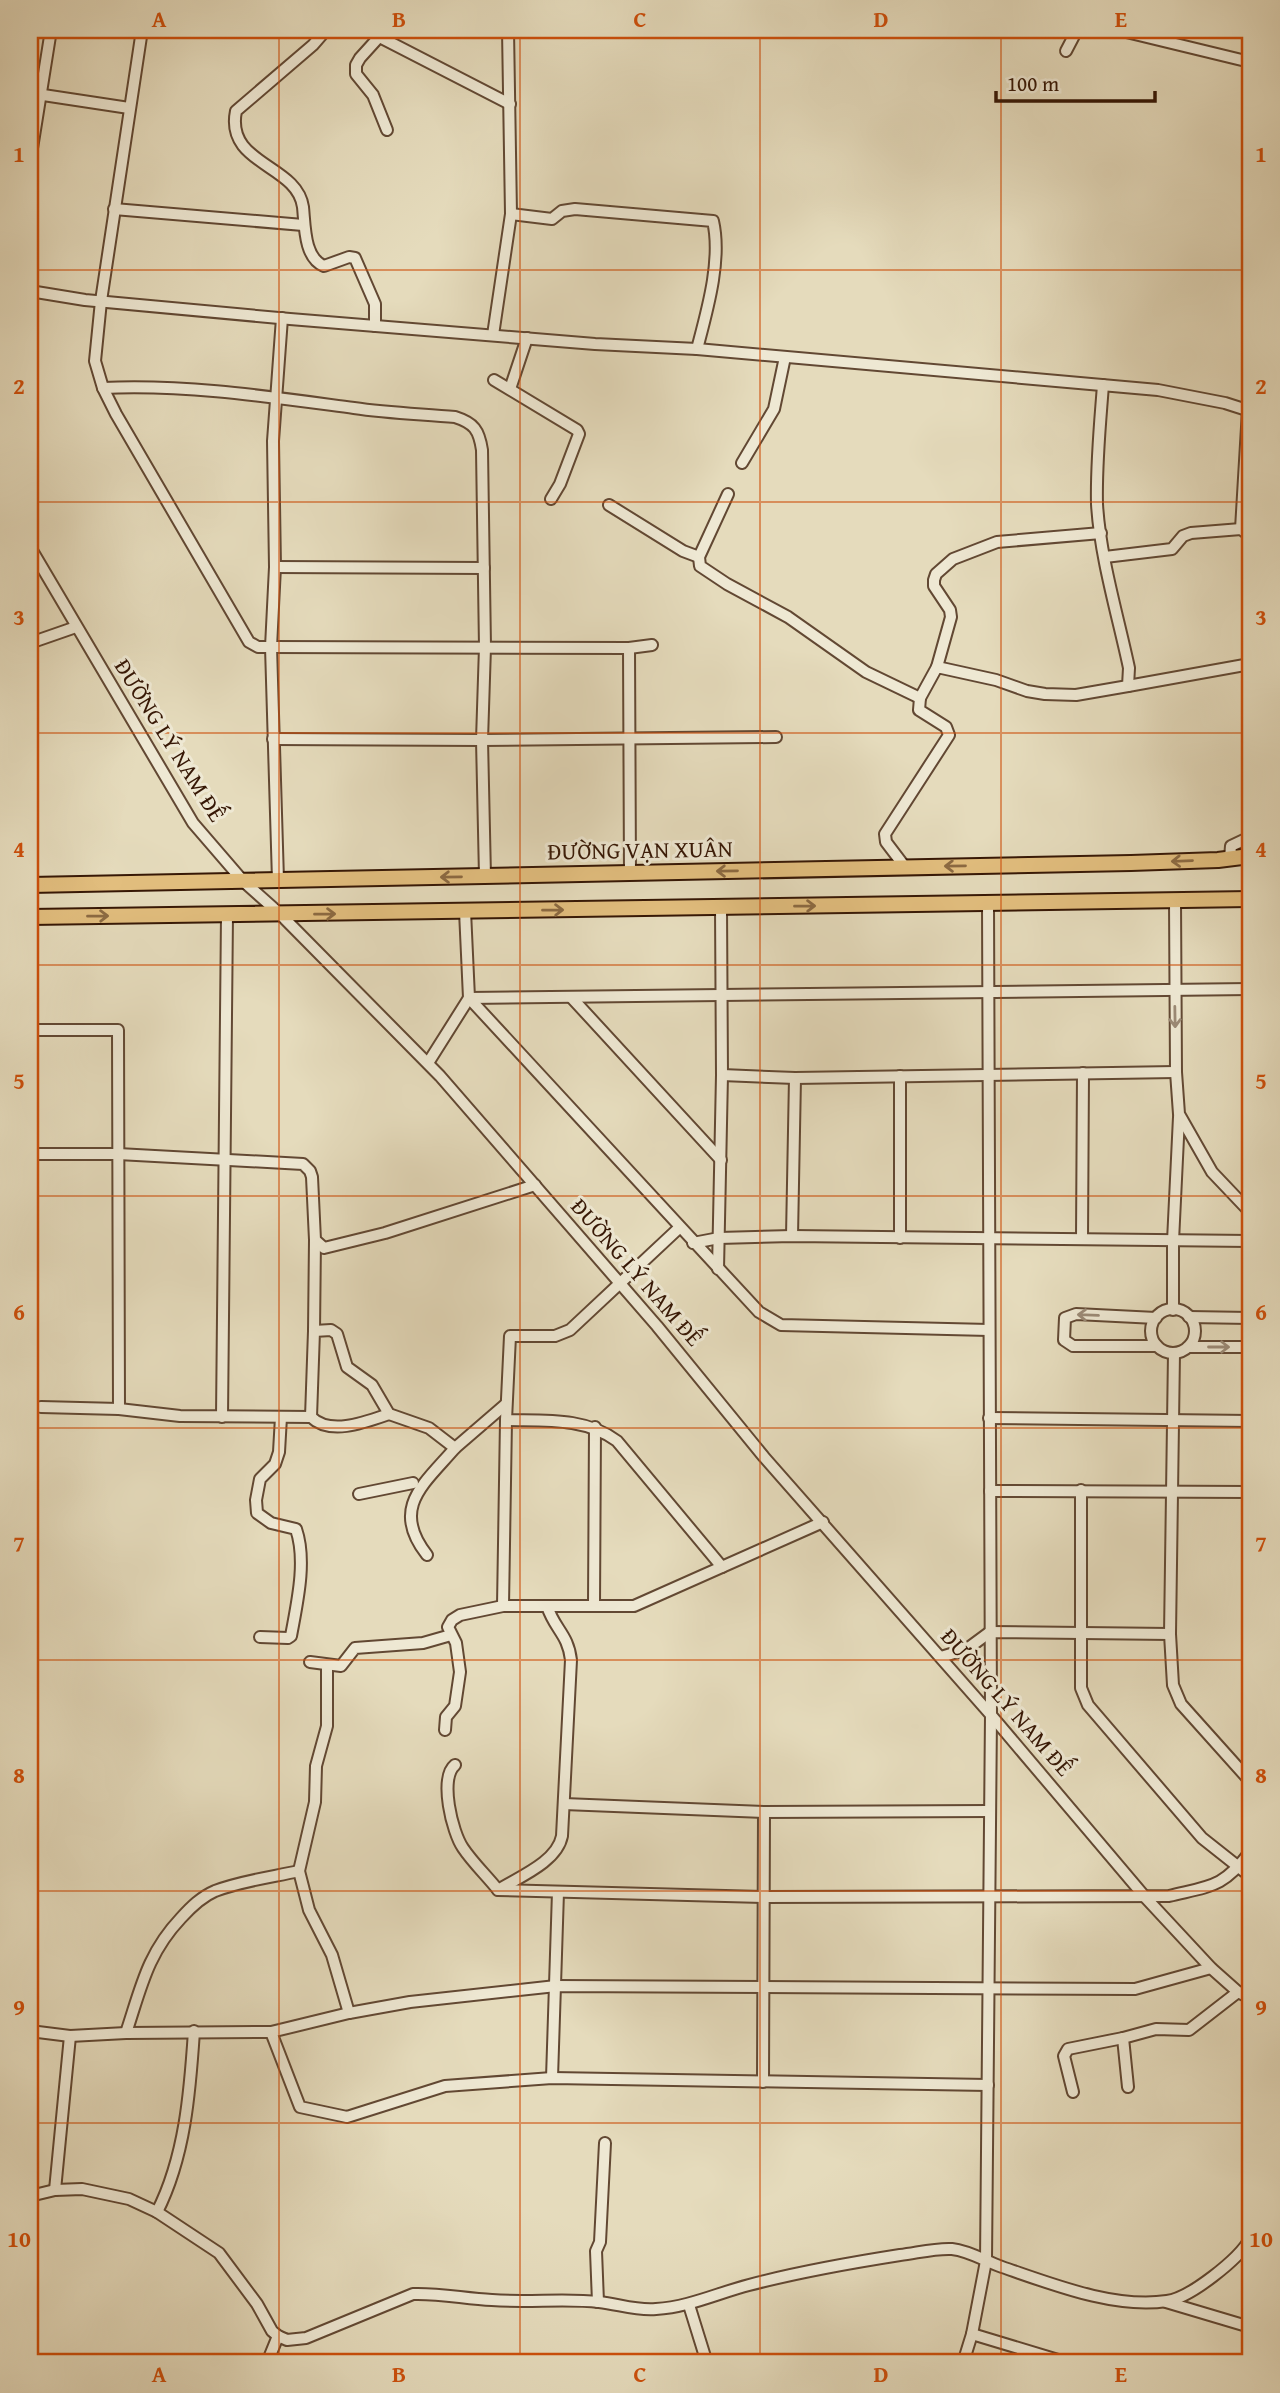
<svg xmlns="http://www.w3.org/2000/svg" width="1280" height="2393" font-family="'Gentium Book Plus',serif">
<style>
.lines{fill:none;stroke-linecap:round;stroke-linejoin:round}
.minor-casing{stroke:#624833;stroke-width:14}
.major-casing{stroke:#361705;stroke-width:18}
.highway-casing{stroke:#361705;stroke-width:19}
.minor{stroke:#eee8d3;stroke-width:10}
.major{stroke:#e2be7e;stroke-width:14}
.highway{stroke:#e2be7e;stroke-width:16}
.oneway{stroke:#8c6a42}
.oneway2{stroke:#9b8a76}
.grid{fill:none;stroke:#cd4f0b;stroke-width:2;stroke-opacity:0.55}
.labels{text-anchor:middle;stroke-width:6;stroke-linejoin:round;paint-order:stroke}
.street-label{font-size:23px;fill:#361705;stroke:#eee8d3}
.neatline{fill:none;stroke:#cd4f0b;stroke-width:2.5}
.grid-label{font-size:23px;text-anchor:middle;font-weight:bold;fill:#cd4f0b}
</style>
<rect width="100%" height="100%" fill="#e5dbbc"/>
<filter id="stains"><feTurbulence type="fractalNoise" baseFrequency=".00286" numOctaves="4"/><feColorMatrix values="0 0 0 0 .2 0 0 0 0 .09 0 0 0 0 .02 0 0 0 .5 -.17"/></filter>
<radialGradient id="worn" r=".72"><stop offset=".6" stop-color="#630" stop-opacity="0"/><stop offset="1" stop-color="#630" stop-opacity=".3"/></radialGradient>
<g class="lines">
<g class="minor-casing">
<g id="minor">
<path d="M142,30L101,301L95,361L103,388L116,414L249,642L258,647H271L629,648L652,645"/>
<path d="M326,30L313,45L236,111C225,165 297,164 303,207C305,226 304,258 324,266L349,257L355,258L375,304V326"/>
<path d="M366,30L510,104"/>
<path d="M1118,30L1250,62"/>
<path d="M379,37L360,58L356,65V74L373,95L387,130"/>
<path d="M1066,51L1077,30"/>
<path d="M30,93L129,108"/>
<path d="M30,161L51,30"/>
<path d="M114,209L303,225"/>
<path d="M511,214L552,219L562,211L575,209L713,221C722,260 707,311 697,349"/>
<path d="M30,291L85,300L290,319L595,344L697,349L1158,390L1225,403L1250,411"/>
<path d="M493,335L511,214L508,30"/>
<path d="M494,380L577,430L579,434L560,484L551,499"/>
<path d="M103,388C186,384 271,397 354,408C387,413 421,414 455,417C474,423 479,430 482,450L485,647L482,740L485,876"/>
<path d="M510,389L527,338"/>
<path d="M742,463L774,409L785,357"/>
<path d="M728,494L699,557L700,566L727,584L788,617L866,672L920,698L937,667L996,680L1027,691L1045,694L1076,695L1128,686L1129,668C1118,616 1100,557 1097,504C1096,464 1100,425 1103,385"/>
<path d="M609,505L683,551L699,557"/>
<path d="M1241,529L1248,410"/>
<path d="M30,547L193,823L243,881L280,914L440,1076L657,1326L764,1457L991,1715L1145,1897L1211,1968L1238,1992L1250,1998"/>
<path d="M1105,557L1172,549L1183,536L1191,533L1241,529L1250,536"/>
<path d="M275,567L484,568"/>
<path d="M30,643L76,627"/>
<path d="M629,648L630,873"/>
<path d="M937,667L951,617L950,610L934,586V580L936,574L953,559L997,542L1101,533"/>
<path d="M1128,686L1250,664"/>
<path d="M273,739L482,740L776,737"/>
<path d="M1230,858L1231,846L1250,837"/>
<path d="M905,867L886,842L885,834L949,735L946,727L919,710L920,698"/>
<path d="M278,880L271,647L275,567L273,441L282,318"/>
<path d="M1175,900L1176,1072L1179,1114L1212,1172L1250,1212"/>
<path d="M465,911L469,998L759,1312L781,1325L989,1330"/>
<path d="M30,984V917"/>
<path d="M571,997L721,1160"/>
<path d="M30,1030H118L119,1409"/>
<path d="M30,1054L32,1326"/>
<path d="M428,1063L469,998L1250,989"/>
<path d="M722,1075L795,1078L1176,1072"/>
<path d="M900,1076V1238"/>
<path d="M31,1154H118L303,1164L310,1171L312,1177L315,1240L324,1248L385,1233L535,1185"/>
<path d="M679,1228L570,1330L555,1336H510L506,1420C544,1421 585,1417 617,1441L722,1567"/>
<path d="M792,1236L795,1078"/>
<path d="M1082,1238L1083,1073"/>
<path d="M693,1243L719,1238L792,1236L1250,1241"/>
<path d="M718,1269L722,1075L721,907"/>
<circle cx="1173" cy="1331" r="22"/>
<path d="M1173,1310V1241L1179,1117"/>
<path d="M1189,1317L1250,1318"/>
<path d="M1156,1318L1076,1314L1065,1318L1064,1340L1073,1346H1157"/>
<path d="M314,1331L315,1240"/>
<path d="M1188,1347H1250"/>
<path d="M1174,1353L1170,1634L1173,1685L1181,1704L1250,1781"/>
<path d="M41,1407L119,1409L180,1416L311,1417L314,1331L331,1330L337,1334L347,1367L372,1385L389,1414L429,1428L455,1448L506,1404"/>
<path d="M222,1417L227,915"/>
<path d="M311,1417C330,1436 366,1422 389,1414"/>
<path d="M989,1418L1250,1421"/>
<path d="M1081,1490V1688L1088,1705L1202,1838L1250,1876"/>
<path d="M990,1491L1250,1492"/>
<path d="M359,1494L413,1483"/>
<path d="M427,1555C390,1508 424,1484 455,1448"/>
<path d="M503,1606L506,1420"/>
<path d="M594,1606L595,1427"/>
<path d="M260,1637L288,1638L291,1636C297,1603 307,1561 296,1529L271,1523L257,1513L256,1500L260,1479L275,1464L279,1452L281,1417"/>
<path d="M941,1657L967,1649L990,1632L1170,1634"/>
<path d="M310,1662L341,1666L355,1648L423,1643L451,1635"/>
<path d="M327,1665V1726L316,1766L315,1802L299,1871L309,1910L332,1955L349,2013"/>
<path d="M445,1730L446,1717L455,1706L460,1672L456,1643L448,1627L452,1620L460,1615L503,1606H634L823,1522"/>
<path d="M455,1765C439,1778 452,1832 463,1848C473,1863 487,1876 498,1890L763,1897L1169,1896C1210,1886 1223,1888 1250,1852"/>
<path d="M564,1804L764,1812L990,1811"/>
<path d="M498,1890C519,1877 557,1862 562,1836L571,1660C568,1634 555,1630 547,1606"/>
<path d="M30,2031L70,2036L126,2033L271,2032L349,2013L410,2002L556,1986L1135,1989L1211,1968"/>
<path d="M271,2032L300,2107L347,2117L445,2086L552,2078L988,2085"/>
<path d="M126,2033C141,1988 147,1954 181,1918C191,1907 201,1897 215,1891C241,1881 272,1877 299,1871"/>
<path d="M552,2078L558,1892"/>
<path d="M763,2082L764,1812"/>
<path d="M1128,2087L1123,2038L1156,2029L1189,2030L1238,1992"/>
<path d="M1073,2092L1064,2056L1068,2049L1123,2038"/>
<path d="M55,2190L70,2036"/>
<path d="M30,2196L55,2190L82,2189L129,2199L157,2212L219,2253L257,2304L272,2331L278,2336L287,2340L306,2338L413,2294C440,2293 466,2299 492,2300C528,2303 564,2298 599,2302C618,2304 637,2311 656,2309C689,2307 718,2293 749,2285C798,2272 849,2263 900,2255C917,2253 935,2248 952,2249C970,2251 985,2261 1002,2267C1052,2284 1114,2309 1167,2301C1190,2298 1239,2259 1250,2239"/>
<path d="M157,2212C185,2157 190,2092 194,2031"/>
<path d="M598,2302L596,2251L600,2242L605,2143"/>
<path d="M1166,2302L1250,2327"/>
<path d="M689,2305L707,2363"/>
<path d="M972,2334L1068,2363"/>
<path d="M267,2363L278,2336"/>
<path d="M963,2363L972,2334L986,2261L991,1715L988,903"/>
</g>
</g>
<g class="major-casing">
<g id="major">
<path d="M30,885L1131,863L1218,860L1250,856"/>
<path d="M30,917L1250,899"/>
</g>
</g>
<g class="highway-casing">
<path id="highway" d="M1248,856L1250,855"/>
</g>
<use href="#minor" class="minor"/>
<use href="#major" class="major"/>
<use href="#highway" class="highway"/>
</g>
<defs><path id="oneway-shaft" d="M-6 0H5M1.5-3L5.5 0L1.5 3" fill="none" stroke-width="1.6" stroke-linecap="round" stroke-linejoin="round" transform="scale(1.75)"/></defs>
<g class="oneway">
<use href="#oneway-shaft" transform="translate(1182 861) rotate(178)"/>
<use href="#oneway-shaft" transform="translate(955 866) rotate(179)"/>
<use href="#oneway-shaft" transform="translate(727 871) rotate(179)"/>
<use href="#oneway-shaft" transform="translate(451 877) rotate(179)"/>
<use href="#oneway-shaft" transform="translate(805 906) rotate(-1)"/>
<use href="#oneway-shaft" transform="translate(553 910) rotate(-1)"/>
<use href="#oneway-shaft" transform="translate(325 914) rotate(-1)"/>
<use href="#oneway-shaft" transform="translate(98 916) rotate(-1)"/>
</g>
<g class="oneway2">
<use href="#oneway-shaft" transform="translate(1175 1017) rotate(89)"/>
<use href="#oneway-shaft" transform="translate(1088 1315) rotate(-178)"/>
<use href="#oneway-shaft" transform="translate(1219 1347)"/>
</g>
<path class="grid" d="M279,30V2363M520,30V2363M760,30V2363M1001,30V2363M30,270H1250M30,502H1250M30,733H1250M30,965H1250M30,1196H1250M30,1428H1250M30,1660H1250M30,1891H1250M30,2123H1250"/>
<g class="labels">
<g class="street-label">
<text transform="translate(170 740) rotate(58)" y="8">ĐƯỜNG LÝ NAM ĐẾ</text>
<text transform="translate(640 850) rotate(-1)" y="8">ĐƯỜNG VẠN XUÂN</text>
<text transform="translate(637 1272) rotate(49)" y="8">ĐƯỜNG LÝ NAM ĐẾ</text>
<text transform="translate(1007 1702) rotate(49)" y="8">ĐƯỜNG LÝ NAM ĐẾ</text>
</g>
</g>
<rect width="1280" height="2393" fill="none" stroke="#e5dbbc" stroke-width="77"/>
<path d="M996 91v10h159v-10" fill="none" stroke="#361705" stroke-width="3.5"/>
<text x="1007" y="91" font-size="21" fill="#361705" stroke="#eee8d3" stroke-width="5" paint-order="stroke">100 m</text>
<rect x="38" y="38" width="1204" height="2316" class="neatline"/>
<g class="grid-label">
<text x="159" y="27">A</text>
<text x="399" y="27">B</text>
<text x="640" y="27">C</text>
<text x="881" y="27">D</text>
<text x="1121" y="27">E</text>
<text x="19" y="162">1</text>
<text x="1261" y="162">1</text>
<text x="19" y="394">2</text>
<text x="1261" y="394">2</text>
<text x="19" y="625">3</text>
<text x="1261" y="625">3</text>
<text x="19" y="857">4</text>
<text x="1261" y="857">4</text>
<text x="19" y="1089">5</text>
<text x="1261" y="1089">5</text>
<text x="19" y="1320">6</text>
<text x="1261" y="1320">6</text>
<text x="19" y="1552">7</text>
<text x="1261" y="1552">7</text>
<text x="19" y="1783">8</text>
<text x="1261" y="1783">8</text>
<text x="19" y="2015">9</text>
<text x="1261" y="2015">9</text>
<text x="19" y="2247">10</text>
<text x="1261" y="2247">10</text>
<text x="159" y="2382">A</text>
<text x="399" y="2382">B</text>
<text x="640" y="2382">C</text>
<text x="881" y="2382">D</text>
<text x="1121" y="2382">E</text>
</g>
<rect width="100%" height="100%" filter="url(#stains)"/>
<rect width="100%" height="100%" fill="url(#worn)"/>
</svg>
